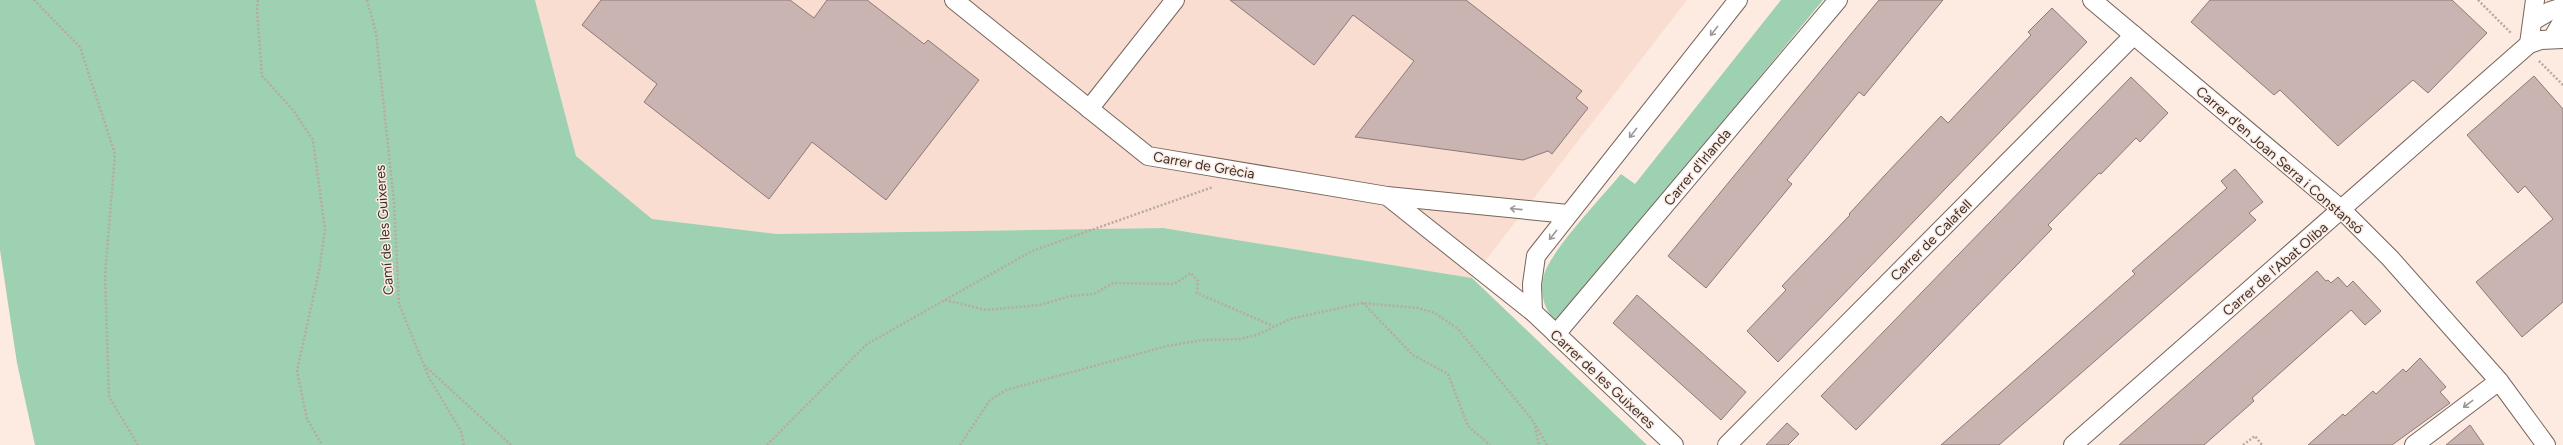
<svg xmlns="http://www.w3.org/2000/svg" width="2563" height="445" font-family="Figtree,sans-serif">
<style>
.built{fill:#f8ddd0}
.green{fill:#9ed1b1}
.building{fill:#cab4b2;stroke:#8d7977}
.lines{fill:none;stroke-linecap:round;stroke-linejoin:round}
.minor-casing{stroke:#76655d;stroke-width:20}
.path{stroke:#b8a9a1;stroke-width:2.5;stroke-dasharray:2 2;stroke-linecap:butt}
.minor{stroke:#fff;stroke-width:18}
.oneway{stroke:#9c9896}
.labels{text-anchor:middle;stroke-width:3;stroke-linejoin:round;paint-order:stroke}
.street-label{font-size:14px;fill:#39312e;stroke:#fdeae0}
</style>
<rect width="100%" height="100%" fill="#fdeae0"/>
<path class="built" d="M535,0H1687L1472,278L1163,228L777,234L652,219L576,157Z"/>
<g class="green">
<path d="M0,0H535L576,156L652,219L777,234L1163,228L1472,278L1647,445H35L17,363L0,250Z"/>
<path d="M1781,0H1823L1558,323C1544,312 1539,292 1544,275C1551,250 1602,197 1621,174L1635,184Z"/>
</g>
<g class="building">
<path d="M601,0H790L814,18L827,0H867L924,44L928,40L979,80L886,200L812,142L769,199L644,102L657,84L582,25Z"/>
<path d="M1230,0H1466L1582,91L1576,98L1588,108L1552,154L1548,151L1523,160L1355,137L1414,61L1353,15L1314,65Z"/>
<path d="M1879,0H1943L1864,96L1859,92L1828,130L1787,180L1792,184L1706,288L1668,256Z"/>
<path d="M2210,0H2452L2487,33L2428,93L2413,80L2338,146L2280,90L2274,95L2191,22Z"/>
<path d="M2052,8L2087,42L1778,362L1747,331L1786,290L1782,286L1850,215L1849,214L1885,175L1941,116L1948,123L2031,35L2028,32Z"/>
<path d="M2534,76L2563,109V302L2522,337L2476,282L2553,219L2525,186L2518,193L2467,135Z"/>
<path d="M2131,77L2168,113L2140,142L2136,138L2101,174L2099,173L2048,225L2052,229L1856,430L1821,396Z"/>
<path d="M2235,169L2263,202L2249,213L2256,220L1999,445H1941L2135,274L2132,271L2227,188L2221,181Z"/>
<path d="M2317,271L2326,281L2328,280L2331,283L2338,277L2347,287L2353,281L2381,311L2365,325L2351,310L2252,398L2254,401L2204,445H2119Z"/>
<path d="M1637,295L1746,392L1721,420L1613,323Z"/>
<path d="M2420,358L2446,387L2440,392L2450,403L2392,445H2308L2343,414L2345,416L2373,391L2376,394L2403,369L2406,372Z"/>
<path d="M1787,423L1799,434L1788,445H1766Z"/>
<path d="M2470,425L2484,445H2446Z"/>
</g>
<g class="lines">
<g class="minor-casing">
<g id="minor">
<path d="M954,0L1148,156L1387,196L1533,312L1674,445"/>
<path d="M2092,0L2342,210L2390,258L2499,381L2546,445"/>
<path d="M2533,21L2550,11L2563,7"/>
<path d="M2552,39L2563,20"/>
<path d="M2529,44L2535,0"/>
<path d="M1089,109L1175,0"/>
<path d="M1387,196L1568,214"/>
<path d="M1533,312L1532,284L1536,256L1738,0"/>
<path d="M1556,334L1838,0"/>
<path d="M1727,445L2134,35"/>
<path d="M2073,445L2529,44L2541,40L2563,39"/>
<path d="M2414,445L2499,381"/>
</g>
</g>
<g class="path">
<path d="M34,0L80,47L115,154L105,274L109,397L138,445"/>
<path d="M258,0L257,9L262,76L293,110L313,140L325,230L319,271L297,371L307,419L322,445"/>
<path d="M367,0L376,33L394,202L399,304L429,378L461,431L464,445"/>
<path d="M2478,0L2511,33"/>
<path d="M2539,61L2563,85"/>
<path d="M945,300L986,310L1040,305L1070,296L1094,294L1113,283L1174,284L1191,273L1198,281L1197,293L1273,326"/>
<path d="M1363,303L1413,355L1448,374L1468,426L1490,445"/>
<path d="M424,365L511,445"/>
<path d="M1536,426L1547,445"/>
<path d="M767,445L867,344L1032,251L1213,187"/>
<path d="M960,445L990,400L1006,390L1167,346L1203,340L1240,339L1257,335L1290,319L1362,303L1418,308L1435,313L1458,329L1534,422L1539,445"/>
<path d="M2243,445L2255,436L2262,445"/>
</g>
<use href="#minor" class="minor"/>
</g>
<defs><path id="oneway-shaft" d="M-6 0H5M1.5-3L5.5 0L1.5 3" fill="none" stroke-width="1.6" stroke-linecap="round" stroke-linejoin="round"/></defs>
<g class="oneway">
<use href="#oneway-shaft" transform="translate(1714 31) rotate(128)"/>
<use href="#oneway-shaft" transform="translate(1633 133) rotate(128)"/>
<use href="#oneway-shaft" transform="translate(1516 209) rotate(-174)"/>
<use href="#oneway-shaft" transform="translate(1553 235) rotate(128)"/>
<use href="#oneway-shaft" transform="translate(2468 404) rotate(143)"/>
</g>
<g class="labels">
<g class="street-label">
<text transform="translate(2280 160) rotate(41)" y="5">Carrer d'en Joan Serra i Constansó</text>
<text transform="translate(1204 165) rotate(10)" y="5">Carrer de Grècia</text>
<text transform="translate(1697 167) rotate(-50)" y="5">Carrer d'Irlanda</text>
<text transform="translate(384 230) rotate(-94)" y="5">Camí de les Guixeres</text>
<text transform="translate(1931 240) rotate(-45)" y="5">Carrer de Calafell</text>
<text transform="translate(2275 269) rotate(-41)" y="5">Carrer de l'Abat Oliba</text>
<text transform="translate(1603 379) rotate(43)" y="5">Carrer de les Guixeres</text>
</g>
</g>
</svg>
